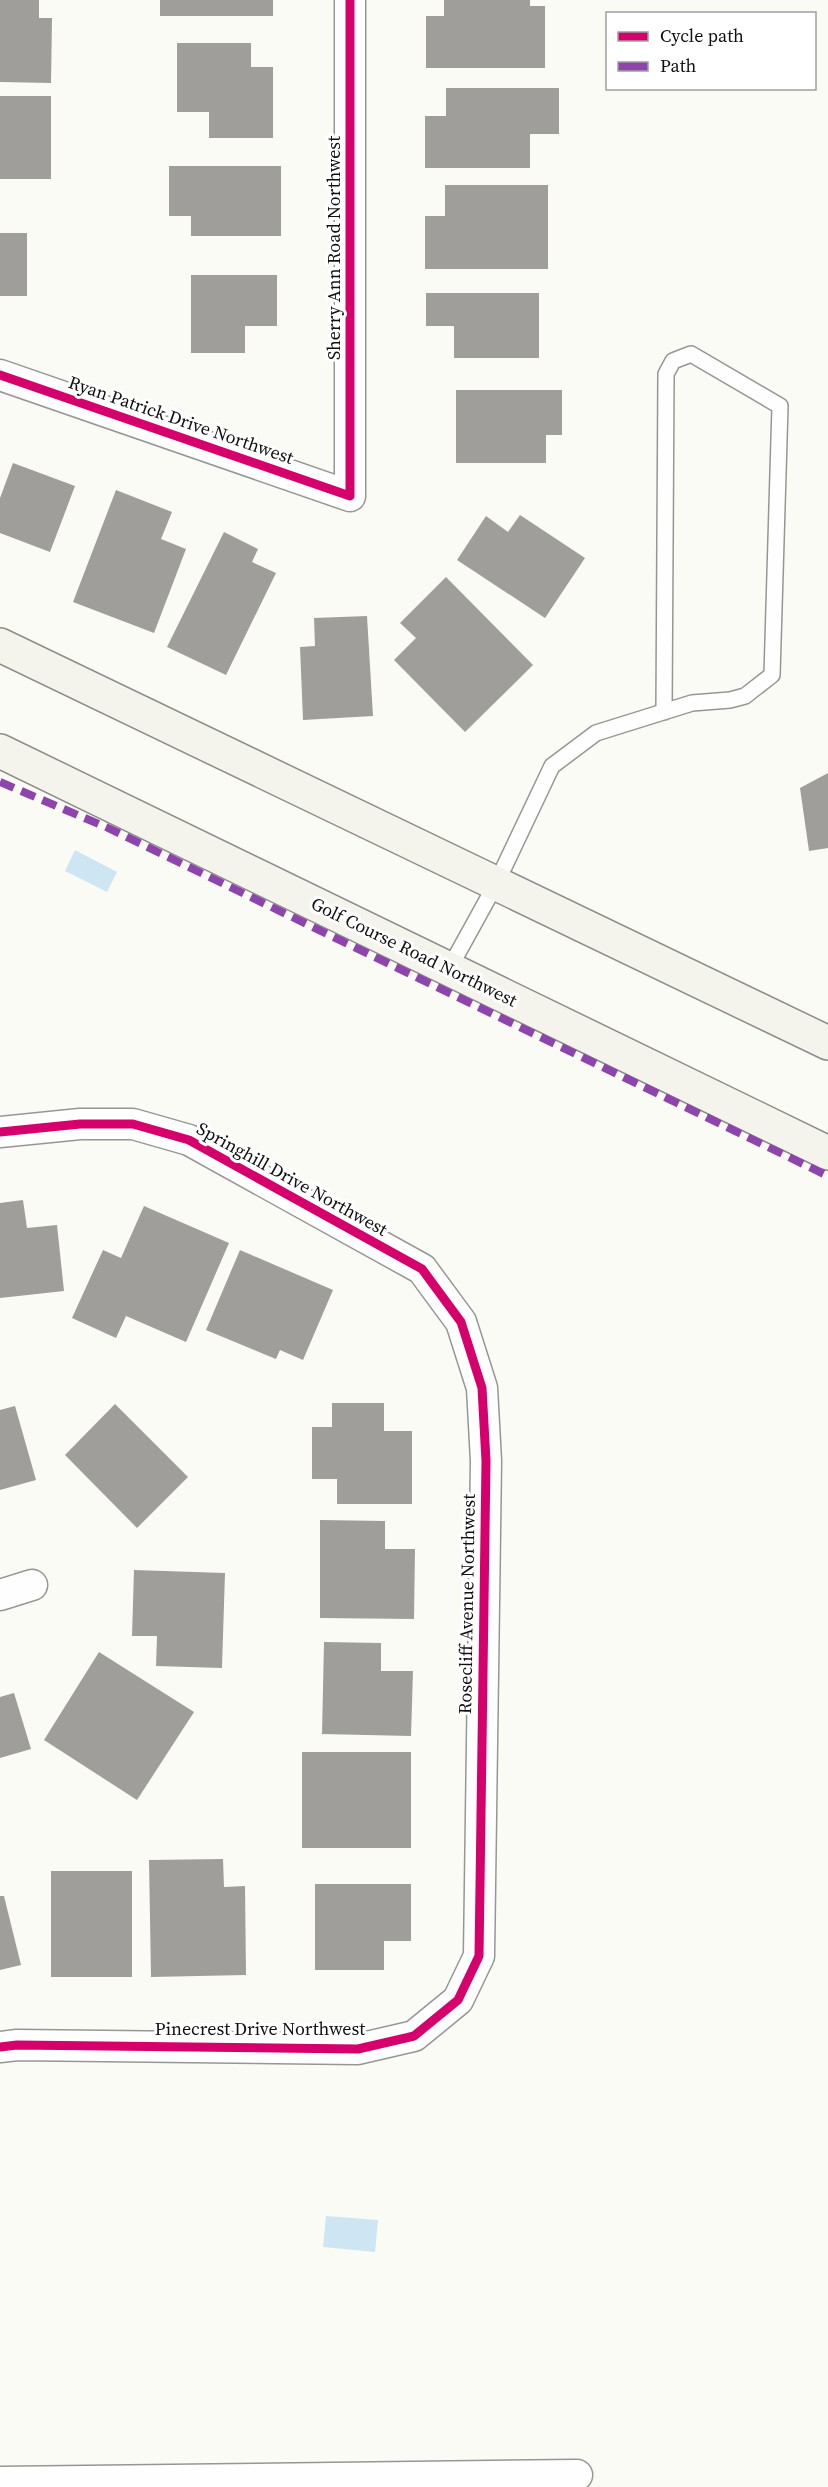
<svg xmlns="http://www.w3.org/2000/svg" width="828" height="2487" font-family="'Source Serif 4',serif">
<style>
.water{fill:#cee5f3}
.building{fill:#9f9e9b}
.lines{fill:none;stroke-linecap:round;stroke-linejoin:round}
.service-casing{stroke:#969694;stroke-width:18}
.minor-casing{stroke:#969694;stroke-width:33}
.secondary-casing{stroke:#8c8c8a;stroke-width:36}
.service{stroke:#fefefe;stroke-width:15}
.minor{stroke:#fefefe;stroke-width:30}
.secondary{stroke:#f5f4ec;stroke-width:33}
.quiet{stroke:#8e44ad;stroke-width:8;stroke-dasharray:15 8;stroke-linecap:butt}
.cycleway-casing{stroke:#fff;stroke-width:13}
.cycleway{stroke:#d6006c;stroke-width:9}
.labels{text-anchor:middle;stroke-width:6;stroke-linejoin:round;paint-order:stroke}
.street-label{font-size:18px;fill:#101010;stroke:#fff}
</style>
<rect width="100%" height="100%" fill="#fbfbf6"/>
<g class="water">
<path d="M75,850L117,872L107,892L65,871Z"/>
<path d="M326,2216L378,2220L375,2252L323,2247Z"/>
</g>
<g class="building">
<path d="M0,0H39V18H52L51,83L0,82Z"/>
<rect x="160" y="0" width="113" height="16"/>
<path d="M444,0H530V6H545V68H426V16H444Z"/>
<path d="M177,43H251V67H273V138H209V112H177Z"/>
<path d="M446,88H559V134H530V168H425V116H446Z"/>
<rect x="0" y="96" width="51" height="83"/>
<path d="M169,166H281V236H191V216H169Z"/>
<path d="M445,185H548V269H425V216H445Z"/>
<rect x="0" y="233" width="27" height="63"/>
<path d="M191,275H277V326H245V353H191Z"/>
<path d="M426,293H539V358H454V326H426Z"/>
<path d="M456,390H562V435H546V463H456Z"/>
<path d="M13,463L75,486L50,552L0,533V498Z"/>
<path d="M116,490L172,512L161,539L186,549L154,633L73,602Z"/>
<path d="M520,515L585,558L545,618L457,560L486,516L508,532Z"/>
<path d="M224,532L258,549L252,562L276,573L226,675L167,647Z"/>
<path d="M446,577L533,665L465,732L394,660L416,638L400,623Z"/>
<path d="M367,616L373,716L303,720L300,647L315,646L314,618Z"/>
<path d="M828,773V848L809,851L800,788Z"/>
<path d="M23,1200L27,1228L57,1225L64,1291L0,1298V1203Z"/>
<path d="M144,1206L229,1243L186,1342L126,1316L116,1338L72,1318L103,1250L121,1258Z"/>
<path d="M240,1250L333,1290L303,1360L280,1350L276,1359L206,1330Z"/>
<path d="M332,1403H384V1431H412V1504H337V1479H312V1427H332Z"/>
<path d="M115,1404L188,1477L137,1528L65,1455Z"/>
<path d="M15,1406L36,1480L0,1490V1410Z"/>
<path d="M320,1520L385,1521V1549H415L414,1619L320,1618Z"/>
<path d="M134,1570L225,1573L222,1668L156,1666L157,1636H132Z"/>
<path d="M324,1642L381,1643V1671H413L411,1736L322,1734Z"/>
<path d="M99,1652L194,1712L137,1800L44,1740Z"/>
<path d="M14,1693L31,1749L0,1758V1697Z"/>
<rect x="302" y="1752" width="109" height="96"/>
<path d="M223,1859L224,1887L245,1886L246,1975L151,1977L149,1860Z"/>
<rect x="51" y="1871" width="81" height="106"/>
<path d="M315,1884H411V1941H384V1970H315Z"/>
<path d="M0,1896H4L21,1965L0,1970Z"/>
</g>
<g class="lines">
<g class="service-casing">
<path id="service" d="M449,969L497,882L552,766L596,733L692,703L730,700L745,696L772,675L780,406L691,354L673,361L666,374L664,712"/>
</g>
<g class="minor-casing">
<g id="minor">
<path d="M0,375L350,496V0"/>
<path d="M0,1132L80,1124H133L189,1140L422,1269L461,1322L482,1388L486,1461L479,1956L458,2000L414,2036L358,2049L17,2045L0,2047"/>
<path d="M0,1595L32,1585"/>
<path d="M0,2482L577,2475"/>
</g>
</g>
<g class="secondary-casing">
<g id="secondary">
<path d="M0,645L828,1043"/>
<path d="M0,751L828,1153"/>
</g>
</g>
<use href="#service" class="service"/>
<use href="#minor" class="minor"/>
<use href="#secondary" class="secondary"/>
<path class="quiet" d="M0,782L106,827L828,1176"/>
<g class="cycleway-casing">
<g id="cycleway">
<path d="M0,375L350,496V0"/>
<path d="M0,1132L80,1124H133L189,1140L422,1269L461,1322L482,1388L486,1461L479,1956L458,2000L414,2036L358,2049L17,2045L0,2047"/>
</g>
</g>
<use href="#cycleway" class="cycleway"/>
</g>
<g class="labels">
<g class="street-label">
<text transform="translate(334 248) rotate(-90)" y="6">Sherry Ann Road Northwest</text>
<text transform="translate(181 420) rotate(19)" y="6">Ryan Patrick Drive Northwest</text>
<text transform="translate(414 952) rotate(26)" y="6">Golf Course Road Northwest</text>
<text transform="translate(292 1179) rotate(29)" y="6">Springhill Drive Northwest</text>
<text transform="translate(467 1604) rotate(-89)" y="6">Rosecliff Avenue Northwest</text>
<text x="260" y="2035">Pinecrest Drive Northwest</text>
</g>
</g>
<rect x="606" y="12" width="210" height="78" fill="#ffffff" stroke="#9f9f9f" stroke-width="1.5"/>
<rect x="618" y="32" width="30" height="9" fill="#d6006c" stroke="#9f9f9f" stroke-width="1.5"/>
<text x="660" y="42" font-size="18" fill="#101010">Cycle path</text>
<rect x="618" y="62" width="30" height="9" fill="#8e44ad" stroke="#9f9f9f" stroke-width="1.5"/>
<text x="660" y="72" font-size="18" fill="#101010">Path</text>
</svg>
